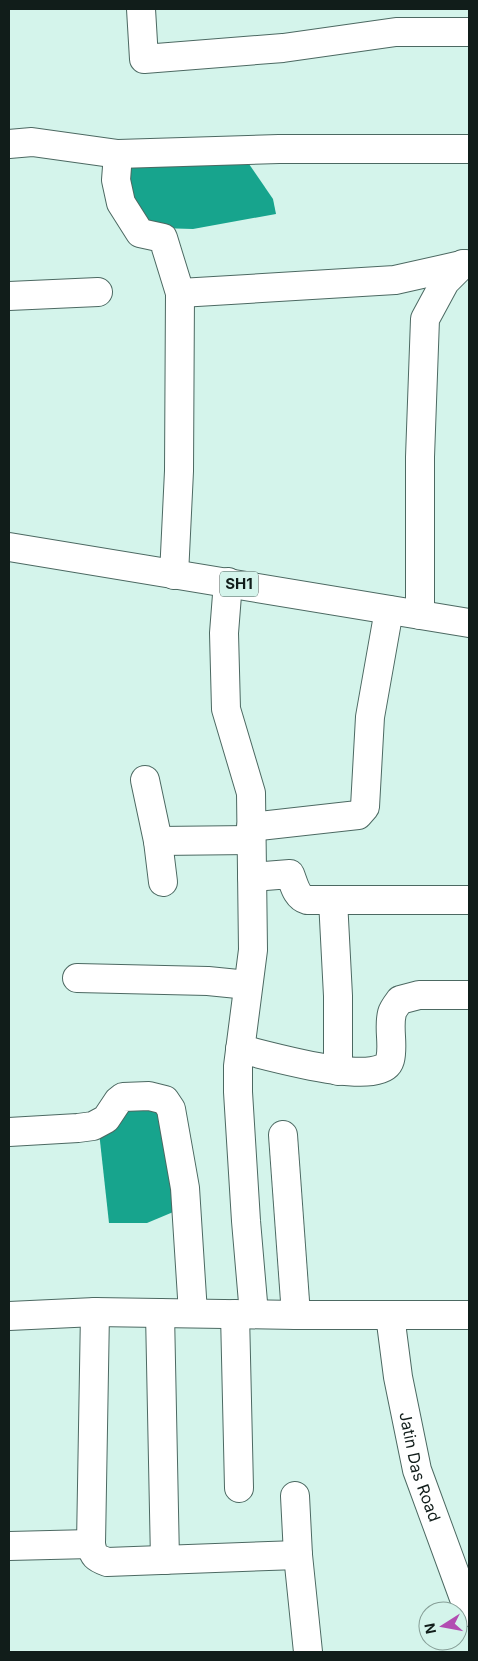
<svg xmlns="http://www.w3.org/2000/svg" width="478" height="1661" font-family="Inter,sans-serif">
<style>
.water{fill:#17a48d}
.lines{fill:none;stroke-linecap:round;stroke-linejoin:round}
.minor-casing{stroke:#4c6962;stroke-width:30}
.primary-casing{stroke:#4c6962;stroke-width:30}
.minor{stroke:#fff;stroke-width:28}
.primary{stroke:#fff;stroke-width:28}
.labels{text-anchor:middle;stroke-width:5;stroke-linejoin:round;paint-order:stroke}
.shield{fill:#d4f4eb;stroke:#4c5e59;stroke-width:1}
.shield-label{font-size:15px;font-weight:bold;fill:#111d1a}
.street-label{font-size:16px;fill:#111d1a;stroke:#d4f4eb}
</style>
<rect width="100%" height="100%" fill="#d4f4eb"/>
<g class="water">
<path d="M132,159L247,161L273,199L276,214L193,229L159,228L136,212L123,182Z"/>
<path d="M154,1088L178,1210L147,1223H109L99,1132L111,1089Z"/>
</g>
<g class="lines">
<g class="minor-casing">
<g id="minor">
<path d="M141,9L144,59L283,48L396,32H469"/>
<path d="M9,144L32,142L118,154L279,149H469"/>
<path d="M118,154L116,180L121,203L140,233L163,238L180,293L179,471L174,575"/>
<path d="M180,293L395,280L466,264"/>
<path d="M9,296L98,292"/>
<path d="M228,582L224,633L226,709L251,793L253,950L238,1066V1092L246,1221L254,1314"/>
<path d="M420,615V457L425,319L445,282L463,264"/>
<path d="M145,780L158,841L163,882"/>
<path d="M251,827L358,815L365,807L370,717L389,610"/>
<path d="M158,841L251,840"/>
<path d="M252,877L290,874C294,884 296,897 307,900H469"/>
<path d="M333,900L338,996V1071"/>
<path d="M77,978L208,981L248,985"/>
<path d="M240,1049C263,1054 382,1090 390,1060C394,1045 388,1028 392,1013C393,1009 397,1004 400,1000L419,995H469"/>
<path d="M9,1132L78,1128L93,1126L106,1119L118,1101L123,1097L149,1096L165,1100L171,1109L185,1188L193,1313"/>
<path d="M283,1135L296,1315"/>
<path d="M95,1312L91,1544C93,1556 96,1558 107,1562L298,1555"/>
<path d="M160,1313L165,1560"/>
<path d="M235,1314L239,1488"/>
<path id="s1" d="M390,1315L398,1377L417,1470L469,1612"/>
<path d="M9,1316L95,1312L296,1315H469"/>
<path d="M295,1496L298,1555L308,1652"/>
<path d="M9,1546L91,1544"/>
</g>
</g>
<g class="primary-casing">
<path id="primary" d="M9,547L469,623"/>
</g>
<use href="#minor" class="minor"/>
<use href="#primary" class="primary"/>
</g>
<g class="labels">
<rect class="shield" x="220" y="571.5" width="38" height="25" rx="4"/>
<g class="shield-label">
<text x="239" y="589">SH1</text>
</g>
<g class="street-label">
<text dy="6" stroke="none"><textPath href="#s1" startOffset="155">Jatin Das Road</textPath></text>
</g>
</g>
<rect width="478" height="1661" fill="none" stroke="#111d1a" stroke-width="20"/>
<g transform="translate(443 1626) rotate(259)"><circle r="24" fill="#d4f4eb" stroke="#869e97"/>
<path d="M0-4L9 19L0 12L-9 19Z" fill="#b24db2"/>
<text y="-8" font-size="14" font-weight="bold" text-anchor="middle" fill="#111d1a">N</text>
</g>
</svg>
